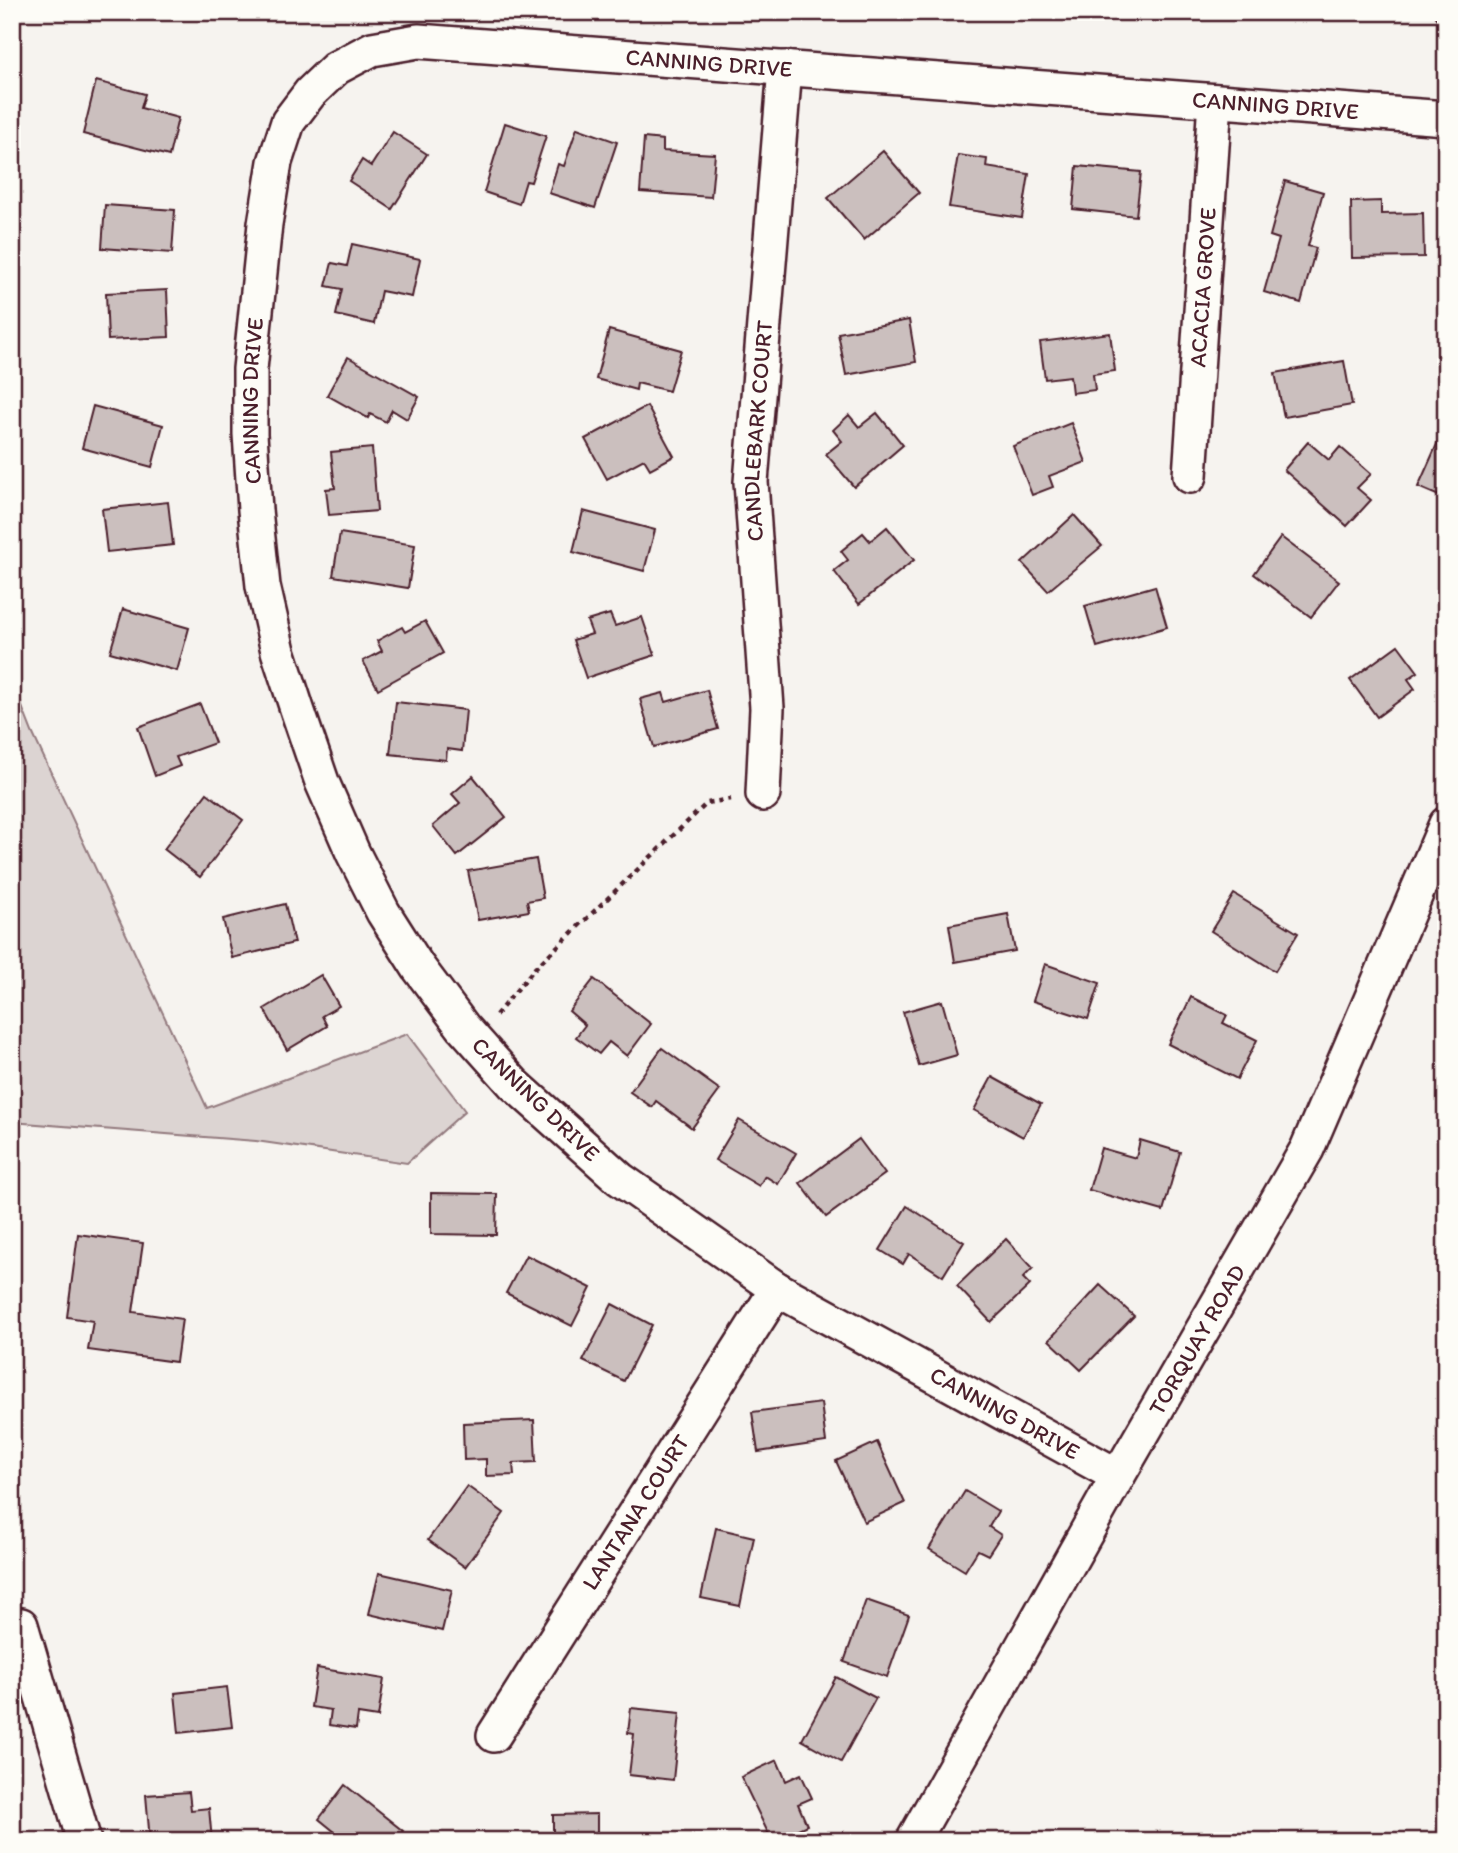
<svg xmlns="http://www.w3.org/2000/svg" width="1458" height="1853" font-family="Itim,sans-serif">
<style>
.green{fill:#dcd4d2;stroke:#937a7e;stroke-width:2}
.building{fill:#cbbfbe;stroke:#4a1f2b;stroke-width:2}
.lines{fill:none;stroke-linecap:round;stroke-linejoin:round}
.minor-casing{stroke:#4a1f2b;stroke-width:38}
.path{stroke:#4a1f2b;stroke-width:4.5;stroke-dasharray:5 5;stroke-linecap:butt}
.minor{stroke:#fdfcf7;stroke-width:33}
.labels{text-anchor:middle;stroke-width:7;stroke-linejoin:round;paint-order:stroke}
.street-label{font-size:23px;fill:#4a1f2b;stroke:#fdfcf7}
</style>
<rect width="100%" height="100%" fill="#f6f3ef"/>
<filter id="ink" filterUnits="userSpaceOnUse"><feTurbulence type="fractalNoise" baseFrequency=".0143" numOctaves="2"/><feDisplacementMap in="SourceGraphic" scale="14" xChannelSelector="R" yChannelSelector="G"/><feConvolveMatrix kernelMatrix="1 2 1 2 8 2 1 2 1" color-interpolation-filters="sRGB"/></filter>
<g filter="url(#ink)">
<path class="green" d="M12,681L32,732L207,1108L407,1034L465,1111L407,1163L256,1141L12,1122Z"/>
<g class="building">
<path d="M1432,12H1446V29L1444,30Z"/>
<path d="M96,81L145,94L141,108L178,118L169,156L83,134Z"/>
<path d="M505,123L546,136L531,182L526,181L519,204L484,192Z"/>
<path d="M577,128L617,142L595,208L549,193L558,164L564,166Z"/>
<path d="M393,132L427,154L392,209L349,181L362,160L371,166Z"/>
<path d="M644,138L663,140V151L715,154L711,197L640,192Z"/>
<path d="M883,151L919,193L864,240L828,198Z"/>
<path d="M958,155L987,159L986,167L1029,174L1022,218L949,207Z"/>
<path d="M1077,166L1141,172L1136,216L1073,209Z"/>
<path d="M1285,181L1323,192L1308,246L1316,248L1301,303L1264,292L1279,239L1270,236Z"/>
<path d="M1381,201V214L1423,213L1424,257L1352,258L1351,202Z"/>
<path d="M105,205L175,210L172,253L102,248Z"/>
<path d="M352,244L420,259L412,297L381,291L374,324L336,315L342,289L326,286L332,263L347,266Z"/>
<path d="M167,290L169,337L108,340L106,293Z"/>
<path d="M909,320L916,362L846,375L838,333Z"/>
<path d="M609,330L681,350L669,391L637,383L636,390L596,379Z"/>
<path d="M1110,333L1115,371L1093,374L1095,390L1072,393L1070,376L1045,379L1040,342Z"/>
<path d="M348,357L419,397L407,419L392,410L386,422L370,414L368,418L327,395Z"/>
<path d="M1344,361L1352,405L1284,417L1275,373Z"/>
<path d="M93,406L163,425L152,467L82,448Z"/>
<path d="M647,406L674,456L650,469L644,459L607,479L585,439Z"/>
<path d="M877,413L903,445L854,487L826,454L842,441L833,430L849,415L859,427Z"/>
<path d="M1071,423L1086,462L1049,476L1053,487L1032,495L1013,446Z"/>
<path d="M1446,424V499L1418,487Z"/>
<path d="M1308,442L1329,460L1340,447L1371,474L1357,488L1371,500L1347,526L1284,470Z"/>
<path d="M372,448L377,511L329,515L326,489L335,488L331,452Z"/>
<path d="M168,502L173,545L107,552L102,509Z"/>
<path d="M583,511L655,530L644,571L573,552Z"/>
<path d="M1074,515L1102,546L1048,591L1022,563Z"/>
<path d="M887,527L914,560L859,604L834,571L848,560L841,551L863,533L870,541Z"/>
<path d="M340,533L415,545L408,588L333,576Z"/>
<path d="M1281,537L1339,581L1311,617L1254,574Z"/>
<path d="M1155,586L1167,627L1097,647L1085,606Z"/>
<path d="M123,609L189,628L177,671L110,652Z"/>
<path d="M610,614L615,626L642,617L655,655L586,678L573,640L592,634L587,621Z"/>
<path d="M425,621L443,653L378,689L363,661L382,651L377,641L402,627L405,632Z"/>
<path d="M1398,645L1418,672L1408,679L1415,689L1377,717L1350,680Z"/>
<path d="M707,690L718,729L654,747L640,699L663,693L666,702Z"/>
<path d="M396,702L466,710L462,751L447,749L446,760L390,754Z"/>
<path d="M200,704L215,743L176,757L180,766L155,776L138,727Z"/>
<path d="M473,776L506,817L457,856L433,826L460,803L452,794Z"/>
<path d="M207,793L243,820L200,877L164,849Z"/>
<path d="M536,859L543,898L527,901L529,911L478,920L468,871Z"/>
<path d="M1234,894L1298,933L1275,971L1211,931Z"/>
<path d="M285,904L294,943L232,958L223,919Z"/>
<path d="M1008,914L1015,951L955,962L949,925Z"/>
<path d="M1045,964L1100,983L1088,1019L1033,1001Z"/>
<path d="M321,975L339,1006L322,1016L327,1026L287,1050L264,1009Z"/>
<path d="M594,979L651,1024L627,1056L609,1042L599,1054L576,1037L585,1025L569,1011Z"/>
<path d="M1191,997L1227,1015L1223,1023L1257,1040L1237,1079L1168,1044Z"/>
<path d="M942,1001L957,1055L919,1066L903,1012Z"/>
<path d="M662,1048L720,1090L692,1128L656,1101L652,1107L630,1092Z"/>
<path d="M992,1077L1041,1104L1023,1137L974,1110Z"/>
<path d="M739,1120L796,1153L778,1184L765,1176L759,1186L715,1160Z"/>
<path d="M859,1139L885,1174L826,1217L800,1183Z"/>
<path d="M1140,1140L1180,1152L1163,1211L1089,1190L1101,1148L1136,1158Z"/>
<path d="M431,1193L497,1194L496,1235L431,1234Z"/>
<path d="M907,1206L964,1242L943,1276L909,1254L903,1264L880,1250Z"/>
<path d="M78,1234L143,1243L133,1312L182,1319L176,1362L88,1350L93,1321L67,1317Z"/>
<path d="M1006,1239L1033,1268L1023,1278L1030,1285L991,1322L957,1286Z"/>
<path d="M526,1255L591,1288L572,1326L506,1293Z"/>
<path d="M1100,1285L1134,1316L1081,1370L1049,1340Z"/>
<path d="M612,1304L652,1325L624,1381L583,1361Z"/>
<path d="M821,1403L826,1442L758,1452L752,1412Z"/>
<path d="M534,1420L536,1462L513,1463L514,1475L486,1476V1459L464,1460L463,1423Z"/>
<path d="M877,1442L905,1503L864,1522L836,1461Z"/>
<path d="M467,1486L504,1513L465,1567L428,1540Z"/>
<path d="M965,1491L998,1511L989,1527L1001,1535L988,1555L978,1550L965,1571L929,1549Z"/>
<path d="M716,1528L754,1537L740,1606L701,1598Z"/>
<path d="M379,1573L452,1590L442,1631L369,1614Z"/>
<path d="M866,1600L909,1615L887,1677L844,1662Z"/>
<path d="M317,1668L384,1679L378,1717L358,1714L356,1729L329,1725L331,1710L311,1707Z"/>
<path d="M836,1677L876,1698L841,1762L802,1740Z"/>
<path d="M227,1687L232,1727L179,1733L175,1693Z"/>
<path d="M631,1708L680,1713L673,1780L629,1775L634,1734L628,1733Z"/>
<path d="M777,1760L786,1781L801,1774L812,1798L798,1804L807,1825L772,1841L741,1777Z"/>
<path d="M345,1785L403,1831L395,1841H346L319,1819Z"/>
<path d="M189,1792L191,1810L209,1808L212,1841H150L146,1795Z"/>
<path d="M597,1814V1841H553V1815Z"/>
</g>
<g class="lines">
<g class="minor-casing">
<g id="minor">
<path id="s1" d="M1190,476L1215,101"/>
<path id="s2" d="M763,794L767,708L751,482L785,68"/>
<path id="s3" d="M1118,1476L777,1289L620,1179L514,1084L463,1027L418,967L383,912L353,853L322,782L297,709L278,651L263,586L255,510L250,434V369L265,224L275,162L288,122L310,93L336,68L372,49L418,41L1446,118"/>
<path d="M21,1625L84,1841"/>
<path id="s4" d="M494,1735L777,1289"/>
<path id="s5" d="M913,1841L1118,1476L1307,1149L1446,824"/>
</g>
</g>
<path class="path" d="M496,1015L535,968L707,803L731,799"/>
<use href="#minor" class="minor"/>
</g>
</g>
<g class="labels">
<g class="street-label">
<text dy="8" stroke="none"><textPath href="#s3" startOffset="2208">CANNING DRIVE</textPath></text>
<text dy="8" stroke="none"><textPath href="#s3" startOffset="2776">CANNING DRIVE</textPath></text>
<text dy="8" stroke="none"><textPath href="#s1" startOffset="189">ACACIA GROVE</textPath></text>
<text dy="8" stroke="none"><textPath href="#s3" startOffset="1474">CANNING DRIVE</textPath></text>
<text dy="8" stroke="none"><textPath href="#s2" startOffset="364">CANDLEBARK COURT</textPath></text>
<text transform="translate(536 1099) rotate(44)" y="8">CANNING DRIVE</text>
<text dy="8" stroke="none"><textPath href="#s5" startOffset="576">TORQUAY ROAD</textPath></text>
<text transform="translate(1005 1413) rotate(29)" y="8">CANNING DRIVE</text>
<text dy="8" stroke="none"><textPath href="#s4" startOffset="264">LANTANA COURT</textPath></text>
</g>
</g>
<rect width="1458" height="1853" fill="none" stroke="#fdfcf7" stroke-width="42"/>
<rect x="21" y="21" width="1416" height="1811" fill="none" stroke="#4a1f2b" stroke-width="2.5" filter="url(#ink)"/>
</svg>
